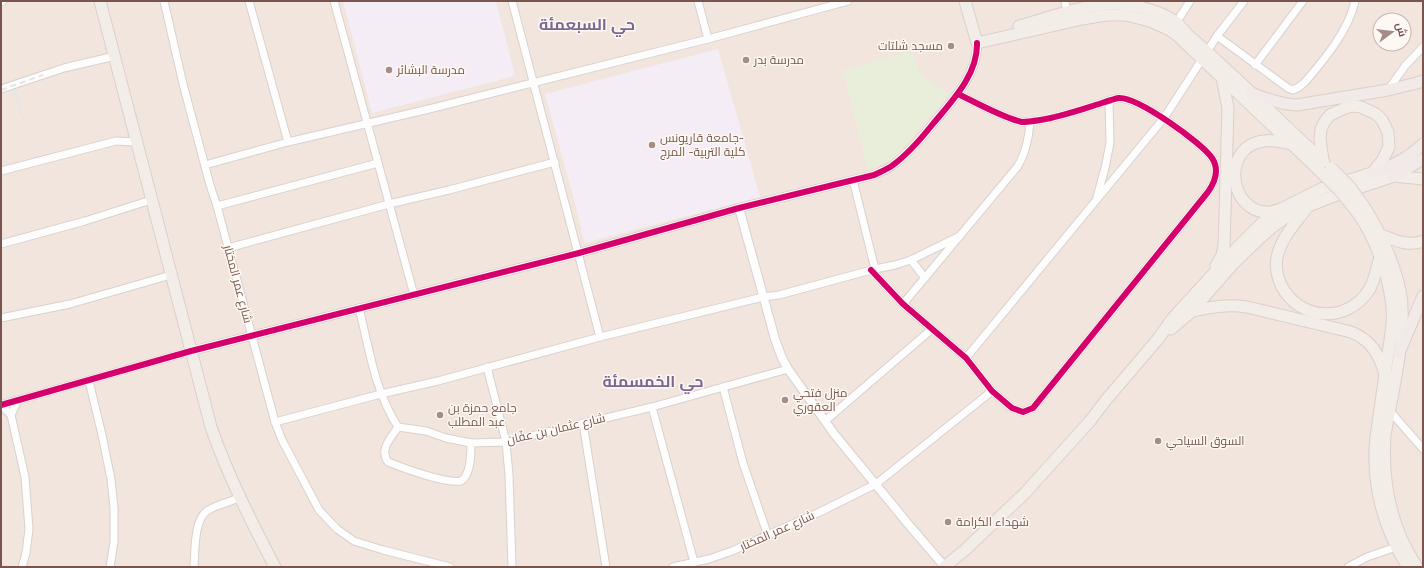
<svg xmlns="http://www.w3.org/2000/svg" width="1424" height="568" font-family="'Space Grotesk',Cairo,sans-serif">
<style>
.residential{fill:#f1e5de;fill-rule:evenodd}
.education{fill:#f4edf5}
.green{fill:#e9eedb}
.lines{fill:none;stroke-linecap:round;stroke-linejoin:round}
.minor-casing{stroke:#d8d1ce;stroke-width:9}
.tertiary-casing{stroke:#d8d1ce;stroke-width:10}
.primary-casing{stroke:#dacfcc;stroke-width:13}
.trunk-casing{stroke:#dacfcc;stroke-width:13}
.minor{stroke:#fefdfd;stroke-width:7}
.tertiary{stroke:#fefdfd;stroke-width:8}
.primary{stroke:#f3ede8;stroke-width:11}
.trunk{stroke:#f2eae8;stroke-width:11}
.rail{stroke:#e5e4e7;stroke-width:2;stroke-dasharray:6 4;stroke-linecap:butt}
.primary-bridge-casing{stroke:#dacfcc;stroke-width:13;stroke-linecap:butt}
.primary-bridge{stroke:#f3ede8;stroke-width:11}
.cycleway-casing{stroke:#fef8f3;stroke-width:8}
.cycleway{stroke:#d6006c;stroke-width:6}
.poi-dot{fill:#a58d87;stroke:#fef8f3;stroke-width:1.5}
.labels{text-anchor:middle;stroke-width:3;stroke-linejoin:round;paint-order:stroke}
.poi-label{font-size:12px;fill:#78564f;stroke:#fef8f3;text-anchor:start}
.street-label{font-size:12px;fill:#78564f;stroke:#fef8f3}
.district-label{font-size:16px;font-weight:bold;fill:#7c6793;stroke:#fef8f3}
</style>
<rect width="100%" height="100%" fill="#f8f4f0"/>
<path class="residential" d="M1,1H1423V567H1ZM1380,20H1404V44H1380Z"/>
<g class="education">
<path d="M343,1H496L515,76L372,113Z"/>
<path d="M718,49L760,197L584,243L577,211L545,94Z"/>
</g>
<path class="green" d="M912,51L920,74L949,94L892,160L868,169L843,70Z"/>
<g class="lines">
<g class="minor-casing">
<g id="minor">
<path d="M164,1L183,84L210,185L217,206L275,422L282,440L319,510L337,529L354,541L383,550L450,567"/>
<path d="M249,1L288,142"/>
<path d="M334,1L414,295"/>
<path d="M512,1L600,337"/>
<path d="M698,1L708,39"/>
<path d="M1065,1L1067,13"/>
<path d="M1,2L3,1"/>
<path d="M1174,26L1190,1"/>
<path d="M1217,36L1288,88L1293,90L1299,87L1305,82C1324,60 1349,30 1355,1"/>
<path d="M1255,65L1303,1"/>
<path d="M1,89L64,68L115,56"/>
<path d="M1388,90L1405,66L1423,47"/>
<path d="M205,165L288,142L429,109L708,39L848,1"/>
<path d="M1,171L116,141L136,142"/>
<path d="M853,180L875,269"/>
<path d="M1097,197L1105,168L1110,143L1109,101"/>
<path d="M217,206L378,163"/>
<path d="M1,244L85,221L151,200"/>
<path d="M228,248L389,204L449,190L555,162"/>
<path d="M911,260L925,278"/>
<path d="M871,270L903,304L966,358L992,391L1012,408L1023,412L1033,408L1208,192C1215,182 1220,170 1212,158C1202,143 1138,97 1119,98C1113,99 1105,102 1099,104C1080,110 1060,117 1040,120C1034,121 1028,122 1022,122C1003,118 977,103 958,94"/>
<path d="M903,304L1018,166C1026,152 1029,138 1030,122"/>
<path d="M359,308C369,348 375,392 398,427L426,431L446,438L471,443L506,442L652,407L788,369"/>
<path d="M1,318L70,304L171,275"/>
<path d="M966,358L1164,118L1217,36L1244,1"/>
<path d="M487,367L506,442L509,475L512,567"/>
<path d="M89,381L102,435L111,479L114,508V542L110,567"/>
<path d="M723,387L743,463L768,536"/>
<path d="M1,405L191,351"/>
<path d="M1,405L11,415L25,477L29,529L26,553L22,567"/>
<path d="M652,407L694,562"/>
<path d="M1389,410L1423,449"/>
<path d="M11,415L18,400"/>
<path d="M825,421L932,329"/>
<path d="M275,422L381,394L438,381L600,337L763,297L779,295L875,269L895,265L911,260L960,236"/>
<path d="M583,423L606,567"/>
<path d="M398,427C391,438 379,449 388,462C403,468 446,484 461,481C471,475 471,454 471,443"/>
<path d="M194,567C195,552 194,519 207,511C216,505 229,502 239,498"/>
<path d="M673,567L709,559L732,551L822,511L876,484L992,391"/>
<path d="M1348,567L1367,557L1396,547"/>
</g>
</g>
<g class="tertiary-casing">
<g id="tertiary">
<path d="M739,208L775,339L782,358L788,369L835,435L909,525L945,567"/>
<path d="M191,351L579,253L739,208L874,175C880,172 888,169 893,165C908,154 920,140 932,125C951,102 978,75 977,43"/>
</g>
</g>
<g class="primary-casing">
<g id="primary">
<path d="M100,1L211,427C228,476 251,521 275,567"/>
<path d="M965,1L977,43L1082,19L1106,15H1126L1150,21L1170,30L1178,36L1320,171"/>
<path d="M1019,26C1050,18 1089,2 1120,4C1137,5 1163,12 1177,23C1181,27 1185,32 1189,36C1236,76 1279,121 1324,162"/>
<path d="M1363,205C1380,231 1401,276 1402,307C1404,348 1392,394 1385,435C1382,481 1391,528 1417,567"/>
<path d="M1306,209C1295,224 1280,239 1277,258C1275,267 1278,278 1281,285C1299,321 1347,324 1369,290C1375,281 1376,268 1380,258"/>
<path d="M1278,210C1232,225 1216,147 1264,141C1273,139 1283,143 1292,144"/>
<path d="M1357,212C1378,241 1395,291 1392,326L1376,437C1371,482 1383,528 1408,567"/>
<path d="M1381,235C1395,240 1408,247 1423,241"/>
<path d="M1216,266L1222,255L1224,246L1228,108L1222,78"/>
<path d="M1192,311C1213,307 1225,304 1247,307L1351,332C1371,340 1379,354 1385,374"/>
<path d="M1171,329L1192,311L1233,264L1245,252L1271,228L1288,216L1309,206L1331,197L1394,176L1423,179"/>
<path d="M944,567L965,550L1025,493L1090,421L1106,400L1158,339L1172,319L1237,248L1262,223L1281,209L1323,188L1372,173L1382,161L1389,147L1388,132L1382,120L1376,114L1361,107L1353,106L1345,108L1330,115L1325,121L1321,129L1320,139L1323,161"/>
</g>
</g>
<g class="trunk-casing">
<g id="trunk">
<path d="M1251,93C1266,99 1280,104 1297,105L1388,90L1413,84L1423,81"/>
<path d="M1372,173C1393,166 1406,159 1423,144"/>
<path d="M1394,176L1423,159"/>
<path d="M1399,353L1423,296"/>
</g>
</g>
<use href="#minor" class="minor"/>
<use href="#tertiary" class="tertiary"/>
<use href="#primary" class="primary"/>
<use href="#trunk" class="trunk"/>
<g class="rail">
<path d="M14,89L24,122"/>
<path d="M1,90L43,75"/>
</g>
<g class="primary-bridge-casing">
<g id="primary-bridge">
<path d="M1331,168L1350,187L1363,205"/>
<path d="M1320,171L1341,192L1357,212"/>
</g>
</g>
<use href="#primary-bridge" class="primary-bridge"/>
<g class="cycleway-casing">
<g id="cycleway">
<path d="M871,270L903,304L966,358L992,391L1012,408L1023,412L1033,408L1208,192C1215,182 1220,170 1212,158C1202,143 1138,97 1119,98C1113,99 1105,102 1099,104C1080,110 1060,117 1040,120C1034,121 1028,122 1022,122C1003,118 977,103 958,94"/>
<path d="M1,405L191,351L579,253L739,208L874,175C880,172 888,169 893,165C908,154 920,140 932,125C951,102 978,75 977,43"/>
</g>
</g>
<use href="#cycleway" class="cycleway"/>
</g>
<g class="poi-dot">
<circle cx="951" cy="46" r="4"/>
<circle cx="746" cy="60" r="4"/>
<circle cx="389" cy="70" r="4"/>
<circle cx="652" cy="145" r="4"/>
<circle cx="785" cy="400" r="4"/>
<circle cx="440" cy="415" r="4"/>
<circle cx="1158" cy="441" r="4"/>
<circle cx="948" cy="522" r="4"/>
</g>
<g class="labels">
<g class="poi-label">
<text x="943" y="50" text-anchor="end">مسجد شلتات</text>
<text x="754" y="64">مدرسة بدر</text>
<text x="397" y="74">مدرسة البشائر</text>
<text x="660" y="142">جامعة قاريونس-<tspan x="660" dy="14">كلية التربية- المرج</tspan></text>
<text x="793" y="397">منزل فتحي<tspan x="793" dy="14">العقوري</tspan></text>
<text x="448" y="412">جامع حمزة بن<tspan x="448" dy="14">عبد المطلب</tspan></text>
<text x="1166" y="445">السوق السياحي</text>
<text x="956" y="526">شهداء الكرامة</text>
</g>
<g class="street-label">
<text transform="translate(238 284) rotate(75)" y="4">شارع عمر المختار</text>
<text transform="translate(556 429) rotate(-13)" y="4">شارع عثمان بن عفّان</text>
<text transform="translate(777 531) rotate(-24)" y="4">شارع عمر المختار</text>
</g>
<g class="district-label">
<text x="587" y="30">حي السبعمئة</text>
<text x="653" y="387">حي الخمسمئة</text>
</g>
</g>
<rect width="1424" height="568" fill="none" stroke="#78564f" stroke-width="4"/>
<g transform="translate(1392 32) rotate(75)"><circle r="19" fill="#fef8f3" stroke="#c8b7b1"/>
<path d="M0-3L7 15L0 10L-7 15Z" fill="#a58d87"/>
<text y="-6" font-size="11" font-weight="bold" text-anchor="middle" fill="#78564f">ش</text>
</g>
</svg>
